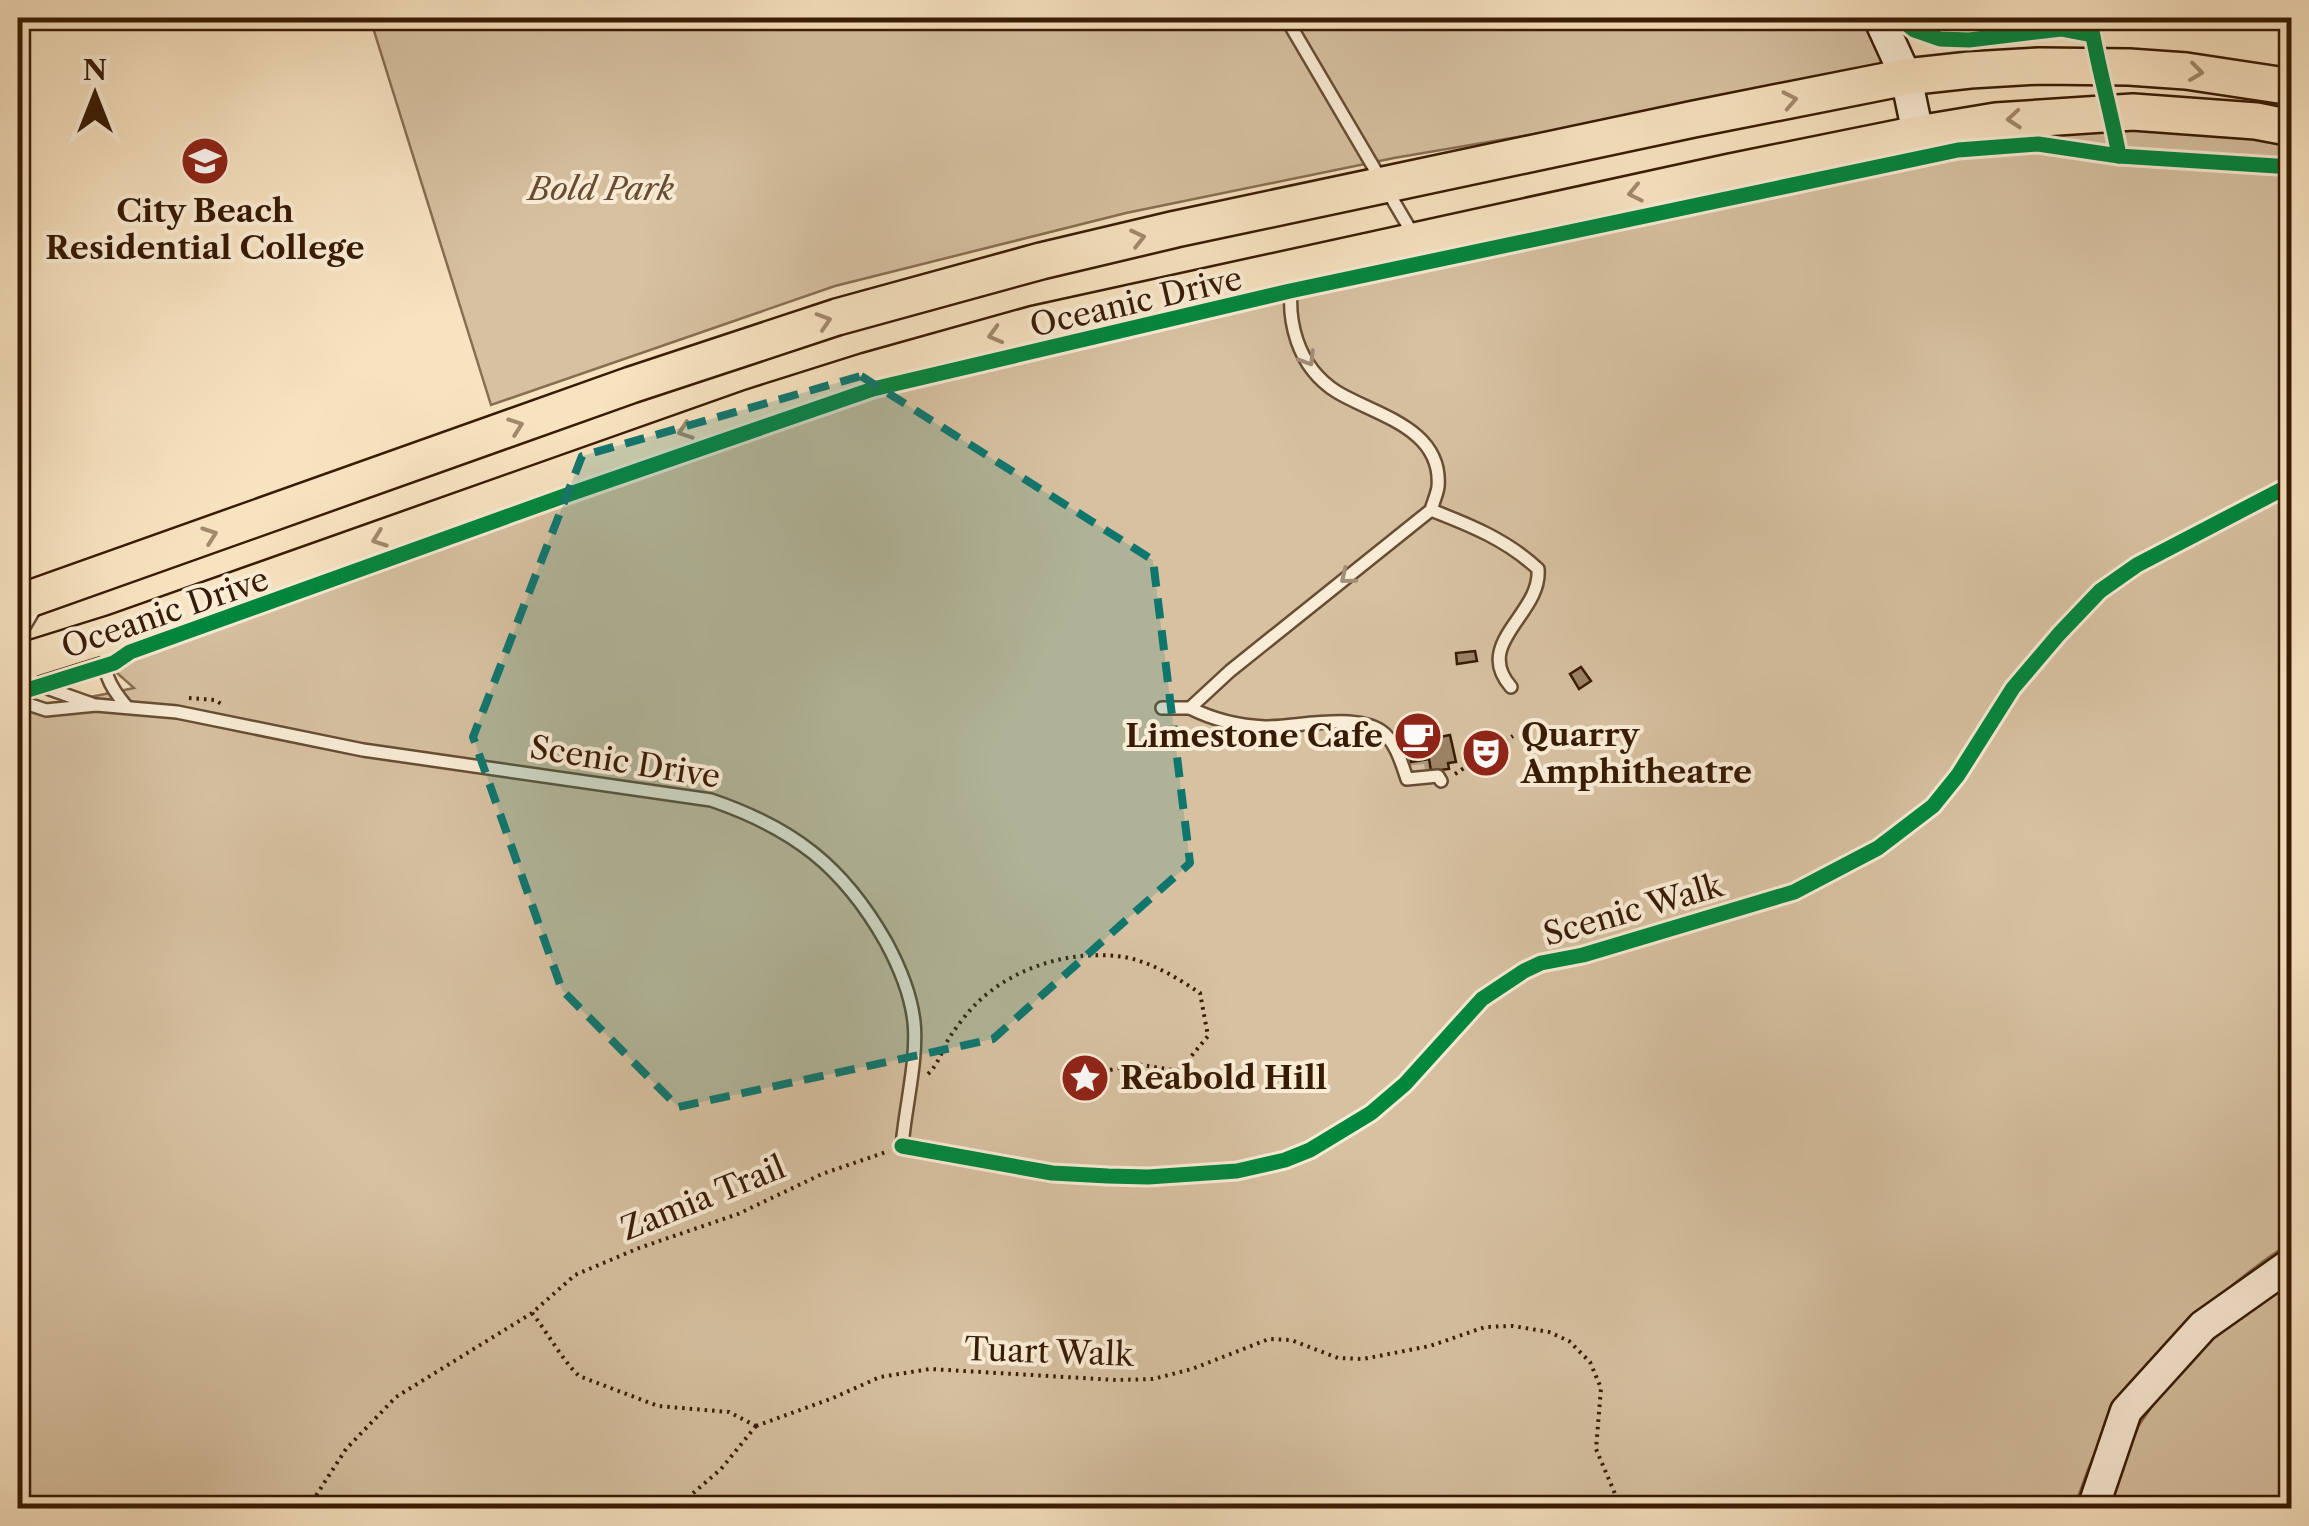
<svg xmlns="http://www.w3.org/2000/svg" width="2309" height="1526" font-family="'Libre Caslon Text',serif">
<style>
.green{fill:#d7c1a1;stroke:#886e52;stroke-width:2.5}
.shadow{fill:#0003}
.building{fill:#9c8366;stroke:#381b04;stroke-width:2.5}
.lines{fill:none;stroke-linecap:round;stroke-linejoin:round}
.lane-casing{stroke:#684d33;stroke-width:16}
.secondary-casing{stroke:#381b04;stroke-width:35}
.primary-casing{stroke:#381b04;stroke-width:40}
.path{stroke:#381b04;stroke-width:4;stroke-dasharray:2.5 5;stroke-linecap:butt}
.lane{stroke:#faedd7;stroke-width:11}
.secondary{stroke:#faedd7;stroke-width:30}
.primary{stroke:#f8e3c1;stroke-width:35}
.cycleway-casing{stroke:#faedd7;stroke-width:21}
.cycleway{stroke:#00873e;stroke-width:15}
.oneway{stroke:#a2896c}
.oneway2{stroke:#a38e78}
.marked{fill:#0f766e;fill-opacity:0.2;stroke:#0f766e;stroke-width:8;stroke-dasharray:20 12;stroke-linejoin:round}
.labels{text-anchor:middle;stroke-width:8;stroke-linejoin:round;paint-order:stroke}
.park-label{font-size:32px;font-style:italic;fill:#684d33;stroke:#faedd7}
.poi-label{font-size:32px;font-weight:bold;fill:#381b04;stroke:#faedd7;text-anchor:start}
.street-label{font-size:32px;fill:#381b04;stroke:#faedd7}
</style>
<rect width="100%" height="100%" fill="#f8e3c1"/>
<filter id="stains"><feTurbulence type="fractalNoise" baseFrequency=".002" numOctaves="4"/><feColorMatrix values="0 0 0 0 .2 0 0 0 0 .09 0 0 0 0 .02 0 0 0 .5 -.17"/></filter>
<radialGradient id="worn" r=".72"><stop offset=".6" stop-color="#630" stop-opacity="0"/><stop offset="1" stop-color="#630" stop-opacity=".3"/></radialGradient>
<g class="green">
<path d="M370,18H1872L1899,72L1394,158L1126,213L835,286L491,405Z"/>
<path d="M2095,125L2291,139V1242C2223,1287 2164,1341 2118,1409C2098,1439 2086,1475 2074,1508H18V712L134,688L117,673V656L128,641L560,485L1038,334L1920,144Z"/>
<path d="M2291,1279V1508H2105L2111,1488L2139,1425L2178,1369L2234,1319Z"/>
</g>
<path class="shadow" d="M1408,737L1428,741L1454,761L1441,773L1426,775L1424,764L1406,766L1402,742Z"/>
<g class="building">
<path d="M1475,651L1477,661L1457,664L1456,653Z"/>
<path d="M1581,667L1591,681L1579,689L1570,674Z"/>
<path d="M1429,731L1430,739L1450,735L1456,762L1448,763L1449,769L1431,771L1429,759L1411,762L1407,735Z"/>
</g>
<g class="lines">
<g class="lane-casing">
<g id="lane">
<path d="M1286,18L1414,236"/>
<path d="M1431,510C1470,525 1507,540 1538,569C1542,614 1472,643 1511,687"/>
<path d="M18,637L36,607"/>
<path d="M110,642C98,668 110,687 127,707"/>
<path d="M20,669L41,686L92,704"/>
<path d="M18,694L28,704L46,710L96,705L177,712L363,750L711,800C793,828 843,866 886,942C899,966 911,995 914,1022C918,1058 905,1109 902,1146"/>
<path d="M1162,708H1190L1230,671L1431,510C1433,503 1437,494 1438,487C1443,428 1375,415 1337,392C1297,367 1285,319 1293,275"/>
<path d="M1190,708C1214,720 1239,726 1265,727C1297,727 1353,713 1381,731C1395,740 1402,764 1407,779L1438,776L1441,781"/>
<path d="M2282,1508L2292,1494"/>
</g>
</g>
<g class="secondary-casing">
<g id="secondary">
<path d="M1879,18L1906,77L1918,134"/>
<path d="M2093,1508L2126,1411L2203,1326L2292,1263"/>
</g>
</g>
<g class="primary-casing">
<g id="primary">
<path d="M18,603L631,385L837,317L1041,261L1176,229L1694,119L1906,77L1970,70L2039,66L2129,67L2186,71L2292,87"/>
<path d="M18,663L114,633L750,408L867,371L1035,324L1730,172L1918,134L1996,121L2133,112L2256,121L2292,128"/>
</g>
</g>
<g class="path">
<path d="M1911,27C1961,56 2009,27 2060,29C2071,29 2082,33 2092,35"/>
<path d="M189,698L215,700L223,705"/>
<path d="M1455,774L1513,736"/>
<path d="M1085,1062L1090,1064L1097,1073L1096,1084L1086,1090H1081L1075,1094L1069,1091L1072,1083L1071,1072L1074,1066Z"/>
<path d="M928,1074C940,1062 942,1049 951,1035C958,1025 967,1013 975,1005C1012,967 1072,949 1124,957C1152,962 1177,978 1200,993L1208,1036L1179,1071L1136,1064L1097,1073"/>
<path d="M532,1313C548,1333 562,1360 579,1376L658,1406L729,1412L756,1426"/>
<path d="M756,1426L833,1398L880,1377L930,1369L1116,1380L1153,1379L1192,1369L1269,1339L1291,1340L1338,1358L1363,1359L1430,1346L1485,1327L1513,1326L1549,1332L1569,1341L1590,1362L1601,1388L1596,1449L1621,1508"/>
<path d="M308,1508L346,1449L396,1397L532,1313L575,1275L639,1248L738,1214L822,1174L889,1151"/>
<path d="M676,1508L721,1469L756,1426"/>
</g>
<use href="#lane" class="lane"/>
<use href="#secondary" class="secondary"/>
<use href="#primary" class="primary"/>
<g class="cycleway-casing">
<g id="cycleway">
<path d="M1899,18L1914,30L1940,39L1969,40L2061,29L2092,35"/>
<path d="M2090,19C2097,65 2111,110 2119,156"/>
<path d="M18,693L114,663L130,652L564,496L873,389L1290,291L1958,150L2038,144L2119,156L2292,167"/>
<path d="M902,1146L1052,1173L1108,1176L1148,1177L1237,1171L1285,1160L1310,1150L1371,1113L1405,1084L1482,999L1524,971L1541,963L1583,955L1794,892L1878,848L1933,806L1958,775L2013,688L2059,634L2100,591L2137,565L2292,484"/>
</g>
</g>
<use href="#cycleway" class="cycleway"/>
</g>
<defs><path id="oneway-chevron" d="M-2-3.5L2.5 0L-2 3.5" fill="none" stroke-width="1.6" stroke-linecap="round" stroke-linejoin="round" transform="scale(2.5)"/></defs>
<g class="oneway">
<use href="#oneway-chevron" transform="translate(2196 72) rotate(7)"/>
<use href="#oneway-chevron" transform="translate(1790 100) rotate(-11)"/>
<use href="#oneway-chevron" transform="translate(2014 119) rotate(175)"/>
<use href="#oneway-chevron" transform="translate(1635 193) rotate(168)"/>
<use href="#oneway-chevron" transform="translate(1138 238) rotate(-13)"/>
<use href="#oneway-chevron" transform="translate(824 321) rotate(-18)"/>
<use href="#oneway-chevron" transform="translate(995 335) rotate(164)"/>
<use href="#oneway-chevron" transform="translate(516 426) rotate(-20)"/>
<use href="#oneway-chevron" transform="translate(685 431) rotate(161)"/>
<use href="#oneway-chevron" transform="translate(210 535) rotate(-20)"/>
<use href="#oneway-chevron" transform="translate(379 539) rotate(160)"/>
</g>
<g class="oneway2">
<use href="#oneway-chevron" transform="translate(1308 359) rotate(58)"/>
<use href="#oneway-chevron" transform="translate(1347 577) rotate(141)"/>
</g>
<path class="marked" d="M861,376L1153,560L1190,863L993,1039L678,1107L562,990L473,737L582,456Z"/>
<defs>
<g id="school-disc" transform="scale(2.5)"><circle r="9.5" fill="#8f2418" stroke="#faedd7"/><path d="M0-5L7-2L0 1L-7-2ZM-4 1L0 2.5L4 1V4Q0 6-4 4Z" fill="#fff"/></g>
<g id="cafe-disc" transform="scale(2.5)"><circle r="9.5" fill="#8f2418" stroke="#faedd7"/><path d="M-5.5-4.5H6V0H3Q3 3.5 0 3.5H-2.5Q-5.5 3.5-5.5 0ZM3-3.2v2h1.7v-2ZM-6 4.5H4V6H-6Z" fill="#fff"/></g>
<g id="theatre-disc" transform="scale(2.5)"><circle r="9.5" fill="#8f2418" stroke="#faedd7"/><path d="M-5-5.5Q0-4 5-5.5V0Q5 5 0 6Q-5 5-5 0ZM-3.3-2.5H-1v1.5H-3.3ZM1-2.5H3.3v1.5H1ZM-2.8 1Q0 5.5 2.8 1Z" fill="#fff"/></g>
<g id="sight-disc" transform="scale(2.5)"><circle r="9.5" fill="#8f2418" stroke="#faedd7"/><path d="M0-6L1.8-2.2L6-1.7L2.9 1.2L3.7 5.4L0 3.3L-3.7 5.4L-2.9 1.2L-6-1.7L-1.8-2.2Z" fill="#fff"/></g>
</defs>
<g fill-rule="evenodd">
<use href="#school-disc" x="205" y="161"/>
<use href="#cafe-disc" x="1418" y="736"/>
<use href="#theatre-disc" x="1486" y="753"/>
<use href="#sight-disc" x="1085" y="1078"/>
</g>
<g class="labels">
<g class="park-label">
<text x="601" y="200">Bold Park</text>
</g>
<g class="poi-label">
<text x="205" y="222" text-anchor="middle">City Beach<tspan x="205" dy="37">Residential College</tspan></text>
<text x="1521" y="746">Quarry<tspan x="1521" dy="37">Amphitheatre</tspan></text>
<text x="1383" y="747" text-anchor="end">Limestone Cafe</text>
<text x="1120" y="1089">Reabold Hill</text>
</g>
<g class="street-label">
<text transform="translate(1136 302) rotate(-13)" y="11">Oceanic Drive</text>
<text transform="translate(165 613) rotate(-19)" y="11">Oceanic Drive</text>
<text transform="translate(625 762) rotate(9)" y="11">Scenic Drive</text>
<text transform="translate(1633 910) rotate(-16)" y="11">Scenic Walk</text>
<text transform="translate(703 1198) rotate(-22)" y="11">Zamia Trail</text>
<text transform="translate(1049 1352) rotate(2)" y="11">Tuart Walk</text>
</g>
</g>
<rect width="2309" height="1526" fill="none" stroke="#f8e3c1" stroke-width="60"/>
<rect x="20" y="20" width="2269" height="1486" fill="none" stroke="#381b04" stroke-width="5"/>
<rect x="30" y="30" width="2249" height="1466" fill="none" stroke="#381b04" stroke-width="2.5"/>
<g transform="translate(95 95)" stroke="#faedd7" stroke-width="8" paint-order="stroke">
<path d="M0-8L18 38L0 25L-18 38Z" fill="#381b04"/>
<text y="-15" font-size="28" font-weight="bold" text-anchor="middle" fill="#381b04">N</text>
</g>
<rect width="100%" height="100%" filter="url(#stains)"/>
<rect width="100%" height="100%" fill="url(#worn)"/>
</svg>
